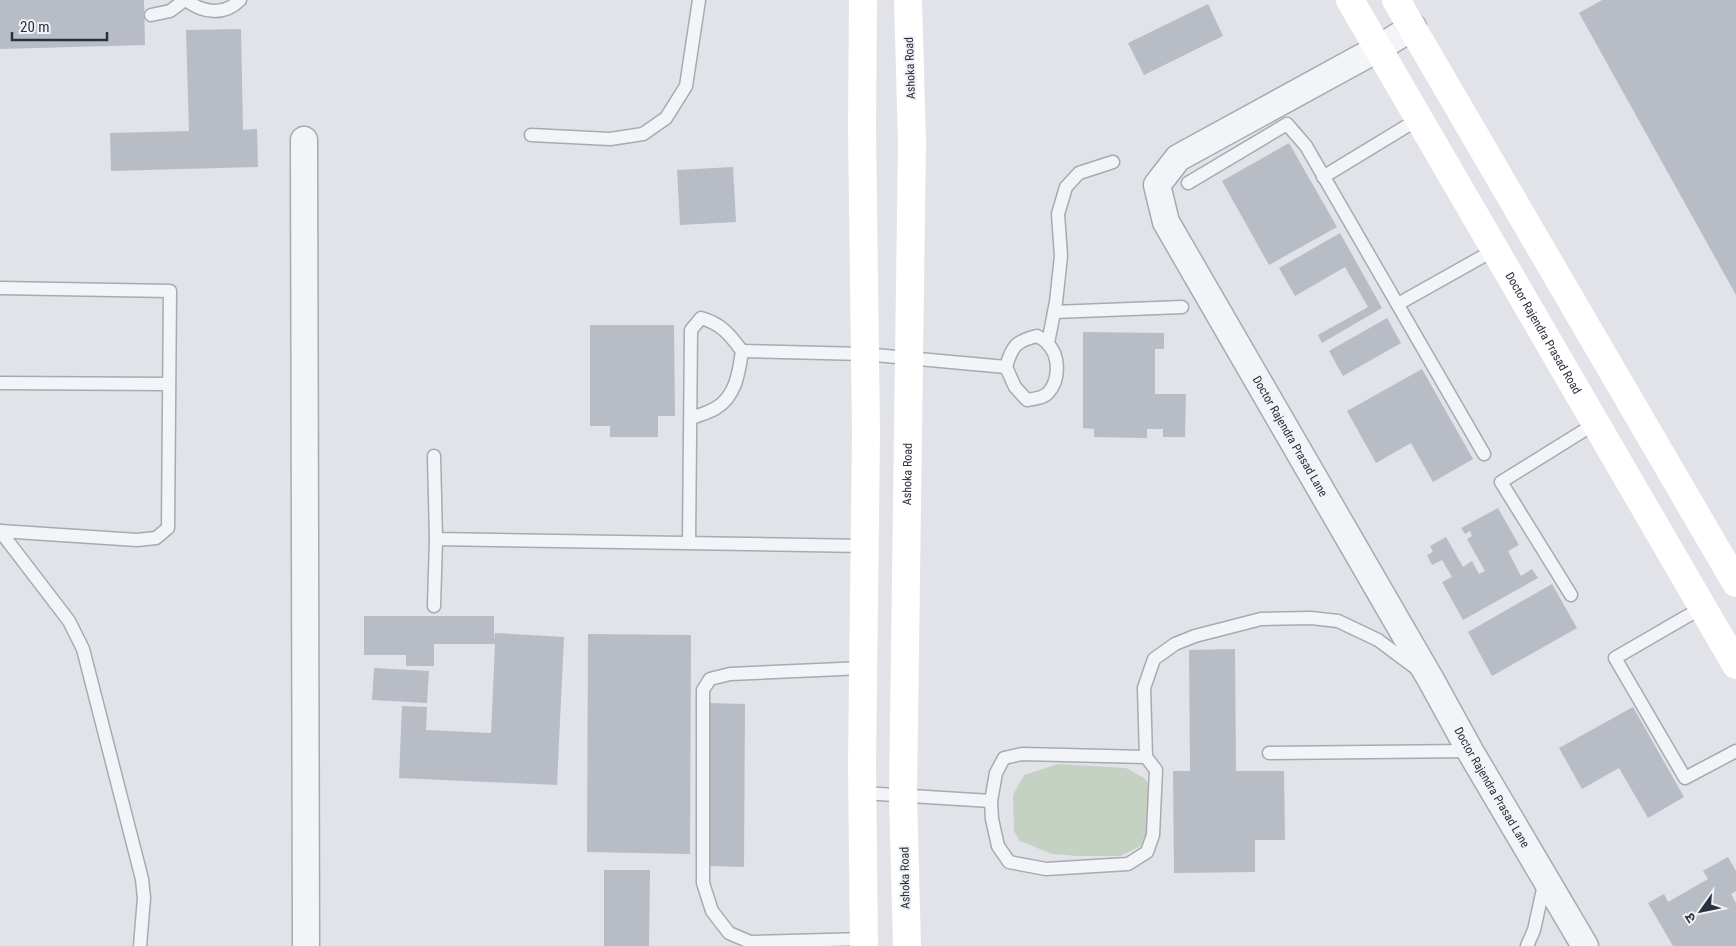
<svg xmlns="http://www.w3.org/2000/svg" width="1736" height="946" font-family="'Roboto Condensed','Noto Sans Devanagari',sans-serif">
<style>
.green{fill:#c5d1c2}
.building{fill:#b8bcc4}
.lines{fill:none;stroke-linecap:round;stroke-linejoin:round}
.lane-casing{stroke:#a6aab2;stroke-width:15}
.street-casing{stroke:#a6aab2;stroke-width:29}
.lane{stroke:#f3f4f7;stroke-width:12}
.street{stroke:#f3f4f7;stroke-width:26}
.secondary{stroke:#fff;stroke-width:28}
.labels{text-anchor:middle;stroke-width:4;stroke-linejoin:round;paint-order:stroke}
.street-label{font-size:12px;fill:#2a303e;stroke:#f0f2f6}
</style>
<rect width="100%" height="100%" fill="#e1e3e8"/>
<path class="green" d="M1058,764L1126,768L1144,778L1156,792L1155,839L1120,856H1078L1052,854L1020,841L1014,831L1013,795L1024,775Z"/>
<g class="building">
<path d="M0,0H144L145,45L0,49Z"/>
<path d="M1602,0H1736V295L1579,13Z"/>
<path d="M1208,4L1223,36L1144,75L1128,43Z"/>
<path d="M241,29L243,130L257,129L258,167L111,171L110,133L189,131L186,30Z"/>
<path d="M1289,143L1337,227L1269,265L1222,181Z"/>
<path d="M733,167L736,222L680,225L677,170Z"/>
<path d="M1340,233L1382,308L1322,343L1318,335L1368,307L1345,267L1295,296L1279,268Z"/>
<path d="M1387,318L1401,343L1343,376L1329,351Z"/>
<path d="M590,325H674L675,416H658V437H610V426H590Z"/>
<path d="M1083,332L1164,333V349H1155V394H1186L1185,437H1163V429H1147V438L1094,437V429L1083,428Z"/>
<path d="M1422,369L1473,459L1433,482L1411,443L1376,463L1347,411Z"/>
<path d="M1498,508L1519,545L1508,551L1521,576L1532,569L1538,578L1463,620L1442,582L1452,577L1442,560L1432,565L1427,555L1433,552L1430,546L1446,537L1463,567L1472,561L1479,574L1485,571L1467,539L1472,536L1470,531L1465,534L1461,528Z"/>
<path d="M1552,584L1577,628L1492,676L1468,632Z"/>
<path d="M364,616H494V641L495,633L564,637L557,785L399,778L402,706L427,707L426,730L491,733L495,644H434V666H406V655H364Z"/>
<path d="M588,634L691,635L690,854L587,852Z"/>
<path d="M1235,649L1236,771H1284L1285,840H1255V872L1174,873L1173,771H1190L1189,650Z"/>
<path d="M374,668L429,671L427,703L372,700Z"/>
<path d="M710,703L745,704L744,867L710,866Z"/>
<path d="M1633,707L1684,797L1648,818L1619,768L1582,789L1559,748Z"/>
<path d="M1728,857L1736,871V891L1731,894L1736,903V946H1673L1648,903L1664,894L1668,902L1708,879L1703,871Z"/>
<path d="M604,870H650L649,946H604Z"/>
</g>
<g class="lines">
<g class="lane-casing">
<g id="lane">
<path d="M186,0C203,13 224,16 240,0"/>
<path d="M151,15L170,11L185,0"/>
<path d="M531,135L610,139L643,134L666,118L686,86L699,0"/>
<path d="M1323,177L1420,118"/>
<path d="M1188,183L1287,124L1306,146L1484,454"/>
<path d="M0,288L170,291L168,528L156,538L137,540L0,531"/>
<path d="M1398,304L1496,249"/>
<path d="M1054,312L1182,307"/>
<path d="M1037,336C1040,338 1045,340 1047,343C1060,355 1060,380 1048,393C1043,398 1034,399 1027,400L1015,387L1006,367C1012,346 1016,341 1037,336Z"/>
<path d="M1048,343L1056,302L1061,256L1058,214L1066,187L1079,173L1113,162"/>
<path d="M742,351L864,354L1006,367"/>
<path d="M0,383L169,384"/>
<path d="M434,456L436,539L864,546"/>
<path d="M0,531L69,621L83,649L142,879L144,898L140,946"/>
<path d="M689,543L691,330L701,318C722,324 730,335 742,351C739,372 736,396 716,408C708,413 698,415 690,419"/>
<path d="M1571,595L1501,482L1596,423"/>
<path d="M434,606L436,539"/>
<path d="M1703,607L1615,658L1685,778L1736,751"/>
<path d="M863,668L730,674L710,679L703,690V883L712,911L729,933L750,942L864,939"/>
<path d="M1269,753L1470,751"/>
<path d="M1146,757L1144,688L1154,659L1175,644L1195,636L1261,619L1311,618L1338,621L1378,640L1417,669"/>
<path d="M863,793L991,801L992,819L998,846L1009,862L1046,869L1128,864L1147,852L1153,835L1156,770L1146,757L1022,754L1004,758L996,773L991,801"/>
<path d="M1527,946L1534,930L1545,880"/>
</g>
</g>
<g class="street-casing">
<g id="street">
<path id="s1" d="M1413,27L1379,48L1178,158L1157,185L1166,222L1431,680L1470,751L1585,946"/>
<path d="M304,140L306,946"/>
</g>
</g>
<use href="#lane" class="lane"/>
<use href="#street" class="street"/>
<g class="secondary">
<path d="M863,0L862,128L866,433L862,766L864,946"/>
<path id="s2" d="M1350,0L1736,665"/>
<path d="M1396,0L1736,583"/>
<path id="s3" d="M907,946L903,795L912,142L908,0"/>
</g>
</g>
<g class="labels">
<g class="street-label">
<text transform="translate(910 68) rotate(-92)" y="4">Ashoka Road</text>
<text dy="4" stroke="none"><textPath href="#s2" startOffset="385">Doctor Rajendra Prasad Road</textPath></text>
<text dy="4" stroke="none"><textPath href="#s1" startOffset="589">Doctor Rajendra Prasad Lane</textPath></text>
<text dy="4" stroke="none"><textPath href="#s3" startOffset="472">Ashoka Road</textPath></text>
<text dy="4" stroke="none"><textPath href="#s1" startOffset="994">Doctor Rajendra Prasad Lane</textPath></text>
<text transform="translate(905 878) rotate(-91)" y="4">Ashoka Road</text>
</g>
</g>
<g transform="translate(1701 911) rotate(237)" stroke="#f0f2f6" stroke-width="4" paint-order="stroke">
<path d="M0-4L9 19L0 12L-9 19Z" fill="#2a303e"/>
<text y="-8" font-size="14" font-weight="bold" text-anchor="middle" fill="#2a303e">उ</text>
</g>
<path d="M12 32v8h95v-8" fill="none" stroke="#2a303e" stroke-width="2.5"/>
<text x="20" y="32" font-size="15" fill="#2a303e" stroke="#f0f2f6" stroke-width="4" paint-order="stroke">20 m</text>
</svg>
